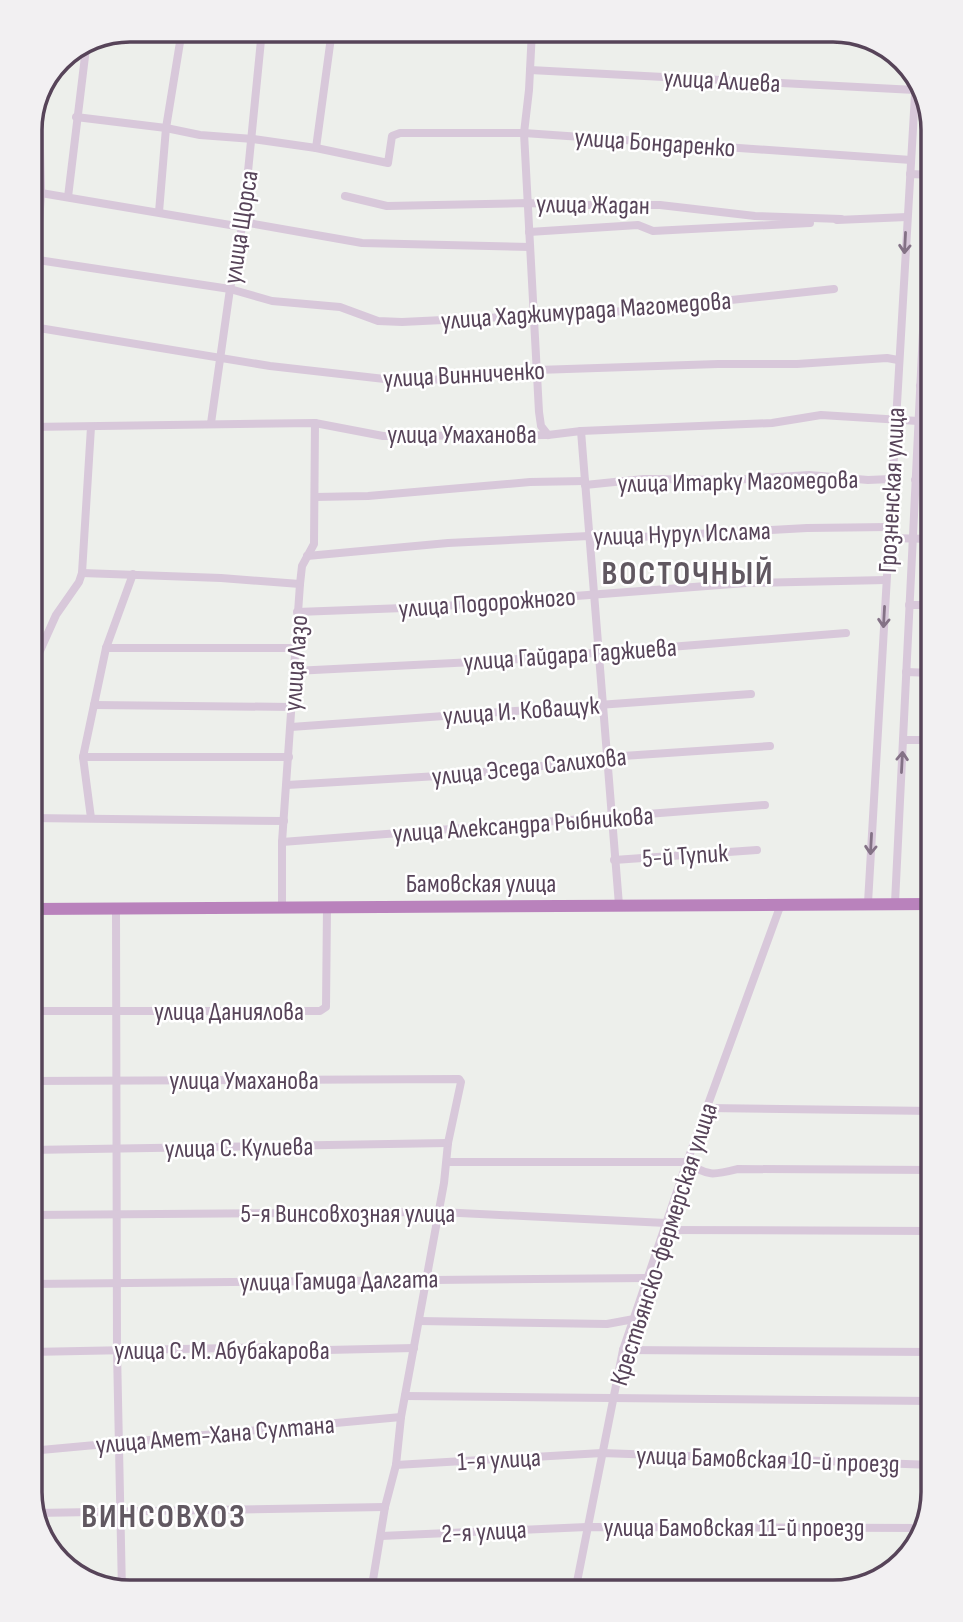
<svg xmlns="http://www.w3.org/2000/svg" width="963" height="1622" font-family="'Sofia Sans Condensed',sans-serif">
<style>
.lines{fill:none;stroke-linecap:round;stroke-linejoin:round}
.minor{stroke:#d8c8da;stroke-width:8}
.highway{stroke:#b982bc;stroke-width:12}
.oneway{stroke:#847286}
.labels{text-anchor:middle;stroke-width:5;stroke-linejoin:round;paint-order:stroke}
.street-label{font-size:26px;fill:#574459;stroke:#fff}
.district-label{font-size:33px;font-weight:bold;letter-spacing:2px;fill:#615861;stroke:#fff}
.rim{fill:none;stroke:#574459;stroke-width:3.5}
</style>
<rect width="100%" height="100%" fill="#edefeb"/>
<g class="lines">
<g class="minor">
<path d="M532,30L529,90L524,133L539,412L541,426L548,435"/>
<path d="M530,70L915,90"/>
<path d="M76,117L166,128L200,135L253,139L316,148L388,163L392,136L400,133H524L911,160"/>
<path d="M316,148L332,30"/>
<path d="M910,174L933,175"/>
<path d="M41,193L242,227"/>
<path d="M345,196L387,206L528,203L565,205H660L755,216L841,219"/>
<path d="M68,197L86,48"/>
<path d="M159,212L166,128L182,30"/>
<path d="M837,220L907,217"/>
<path d="M243,222L362,243L530,247"/>
<path d="M529,232L638,225L653,231L810,223"/>
<path d="M38,260L230,289L272,301L340,307L378,321L402,322L627,311L834,289"/>
<path d="M33,327L270,366L411,382L537,370L718,364H797L887,358L898,360"/>
<path d="M30,361L41,193L39,103"/>
<path d="M920,386L933,382"/>
<path d="M211,423L230,289L243,222L262,30"/>
<path d="M30,427L315,423L383,436L548,435L581,431L772,423L821,415L918,421"/>
<path d="M581,431L619,905"/>
<path d="M915,480L933,474"/>
<path d="M585,485L644,479L733,480L809,475L868,480L891,479"/>
<path d="M315,497L368,496L530,482L585,481"/>
<path d="M888,538L933,539"/>
<path d="M307,556L448,543L589,536L622,538L807,528L889,527"/>
<path d="M82,573L221,578L300,584"/>
<path d="M909,605H933"/>
<path d="M297,612L431,607L746,583L886,580"/>
<path d="M106,648H295"/>
<path d="M294,671L494,661L846,633"/>
<path d="M906,672L933,673"/>
<path d="M30,673L56,615L79,582L82,573L91,427"/>
<path d="M94,705L292,707"/>
<path d="M291,727L751,694"/>
<path d="M903,740H933"/>
<path d="M83,757H289"/>
<path d="M287,785L455,775L601,760L608,757L770,746"/>
<path d="M30,818L284,821"/>
<path d="M91,818L83,757L106,648L133,574"/>
<path d="M282,842L765,805"/>
<path d="M614,860L757,850"/>
<path d="M868,903L916,77"/>
<path d="M895,903L933,127"/>
<path d="M282,906V842L300,584L302,566L314,544L315,423"/>
<path d="M116,910L117,1351L122,1592"/>
<path d="M30,1011H320L326,1007L327,907"/>
<path d="M30,1081L459,1079L461,1082L448,1143L444,1183L401,1417L396,1465L385,1507L371,1592"/>
<path d="M707,1108L933,1111"/>
<path d="M30,1150L448,1143"/>
<path d="M447,1162H687C708,1177 714,1175 738,1169L933,1170"/>
<path d="M30,1215L439,1212L666,1223"/>
<path d="M664,1230L933,1231"/>
<path d="M30,1284L648,1278"/>
<path d="M419,1321L607,1324L634,1319"/>
<path d="M623,1350L933,1352"/>
<path d="M30,1352L275,1347L283,1351L414,1348"/>
<path d="M405,1396L933,1401"/>
<path d="M30,1451L401,1417"/>
<path d="M396,1465L602,1453L933,1465"/>
<path d="M35,1513L385,1507"/>
<path d="M381,1536L587,1527L923,1528"/>
<path d="M101,1584L374,1582"/>
<path d="M575,1592L623,1350L687,1162L781,904"/>
</g>
<path class="highway" d="M30,909L933,904"/>
</g>
<defs><path id="oneway-shaft" d="M-6 0H5M1.5-3L5.5 0L1.5 3" fill="none" stroke-width="1.6" stroke-linecap="round" stroke-linejoin="round" transform="scale(1.75)"/></defs>
<g class="oneway">
<use href="#oneway-shaft" transform="translate(905 243) rotate(93)"/>
<use href="#oneway-shaft" transform="translate(884 617) rotate(93)"/>
<use href="#oneway-shaft" transform="translate(902 762) rotate(-87)"/>
<use href="#oneway-shaft" transform="translate(871 844) rotate(93)"/>
</g>
<g class="labels">
<g class="street-label">
<text transform="translate(722 80) rotate(3)" y="9">улица Алиева</text>
<text transform="translate(655 142) rotate(4)" y="9">улица Бондаренко</text>
<text transform="translate(593 204) rotate(1)" y="9">улица Жадан</text>
<text transform="translate(240 227) rotate(-81)" y="9">улица Щорса</text>
<text transform="translate(586 310) rotate(-4)" y="9">улица Хаджимурада Магомедова</text>
<text transform="translate(464 374) rotate(-3)" y="9">улица Винниченко</text>
<text x="462" y="443">улица Умаханова</text>
<text transform="translate(738 481) rotate(-1)" y="9">улица Итарку Магомедова</text>
<text transform="translate(891 490) rotate(-87)" y="9">Грозненская улица</text>
<text transform="translate(682 533) rotate(-2)" y="9">улица Нурул Ислама</text>
<text transform="translate(487 602) rotate(-4)" y="9">улица Подорожного</text>
<text transform="translate(570 654) rotate(-4)" y="9">улица Гайдара Гаджиева</text>
<text transform="translate(295 663) rotate(-86)" y="9">улица Лазо</text>
<text transform="translate(521 710) rotate(-4)" y="9">улица И. Коващук</text>
<text transform="translate(529 766) rotate(-6)" y="9">улица Эседа Салихова</text>
<text transform="translate(523 824) rotate(-4)" y="9">улица Александра Рыбникова</text>
<text transform="translate(685 855) rotate(-4)" y="9">5-й Тупик</text>
<text x="481" y="892">Бамовская улица</text>
<text x="229" y="1020">улица Даниялова</text>
<text x="244" y="1089">улица Умаханова</text>
<text transform="translate(239 1147) rotate(-1)" y="9">улица С. Кулиева</text>
<text x="348" y="1222">5-я Винсовхозная улица</text>
<text transform="translate(663 1244) rotate(-72)" y="9">Крестьянско-фермерская улица</text>
<text transform="translate(339 1280) rotate(-1)" y="9">улица Гамида Далгата</text>
<text x="222" y="1359">улица С. М. Абубакарова</text>
<text transform="translate(215 1434) rotate(-5)" y="9">улица Амет-Хана Султана</text>
<text transform="translate(499 1459) rotate(-3)" y="9">1-я улица</text>
<text transform="translate(768 1459) rotate(2)" y="9">улица Бамовская 10-й проезд</text>
<text x="734" y="1536">улица Бамовская 11-й проезд</text>
<text transform="translate(484 1531) rotate(-3)" y="9">2-я улица</text>
</g>
<g class="district-label">
<text x="688" y="584">ВОСТОЧНЫЙ</text>
<text x="164" y="1527">ВИНСОВХОЗ</text>
</g>
</g>
<path d="M0 0H963V1622H0ZM130 42H833A88 88 0 0 1 921 130V1492A88 88 0 0 1 833 1580H130A88 88 0 0 1 42 1492V130A88 88 0 0 1 130 42Z" fill="#f2f0f2" fill-rule="evenodd"/>
<path class="rim" d="M130 42H833A88 88 0 0 1 921 130V1492A88 88 0 0 1 833 1580H130A88 88 0 0 1 42 1492V130A88 88 0 0 1 130 42Z"/>
</svg>
